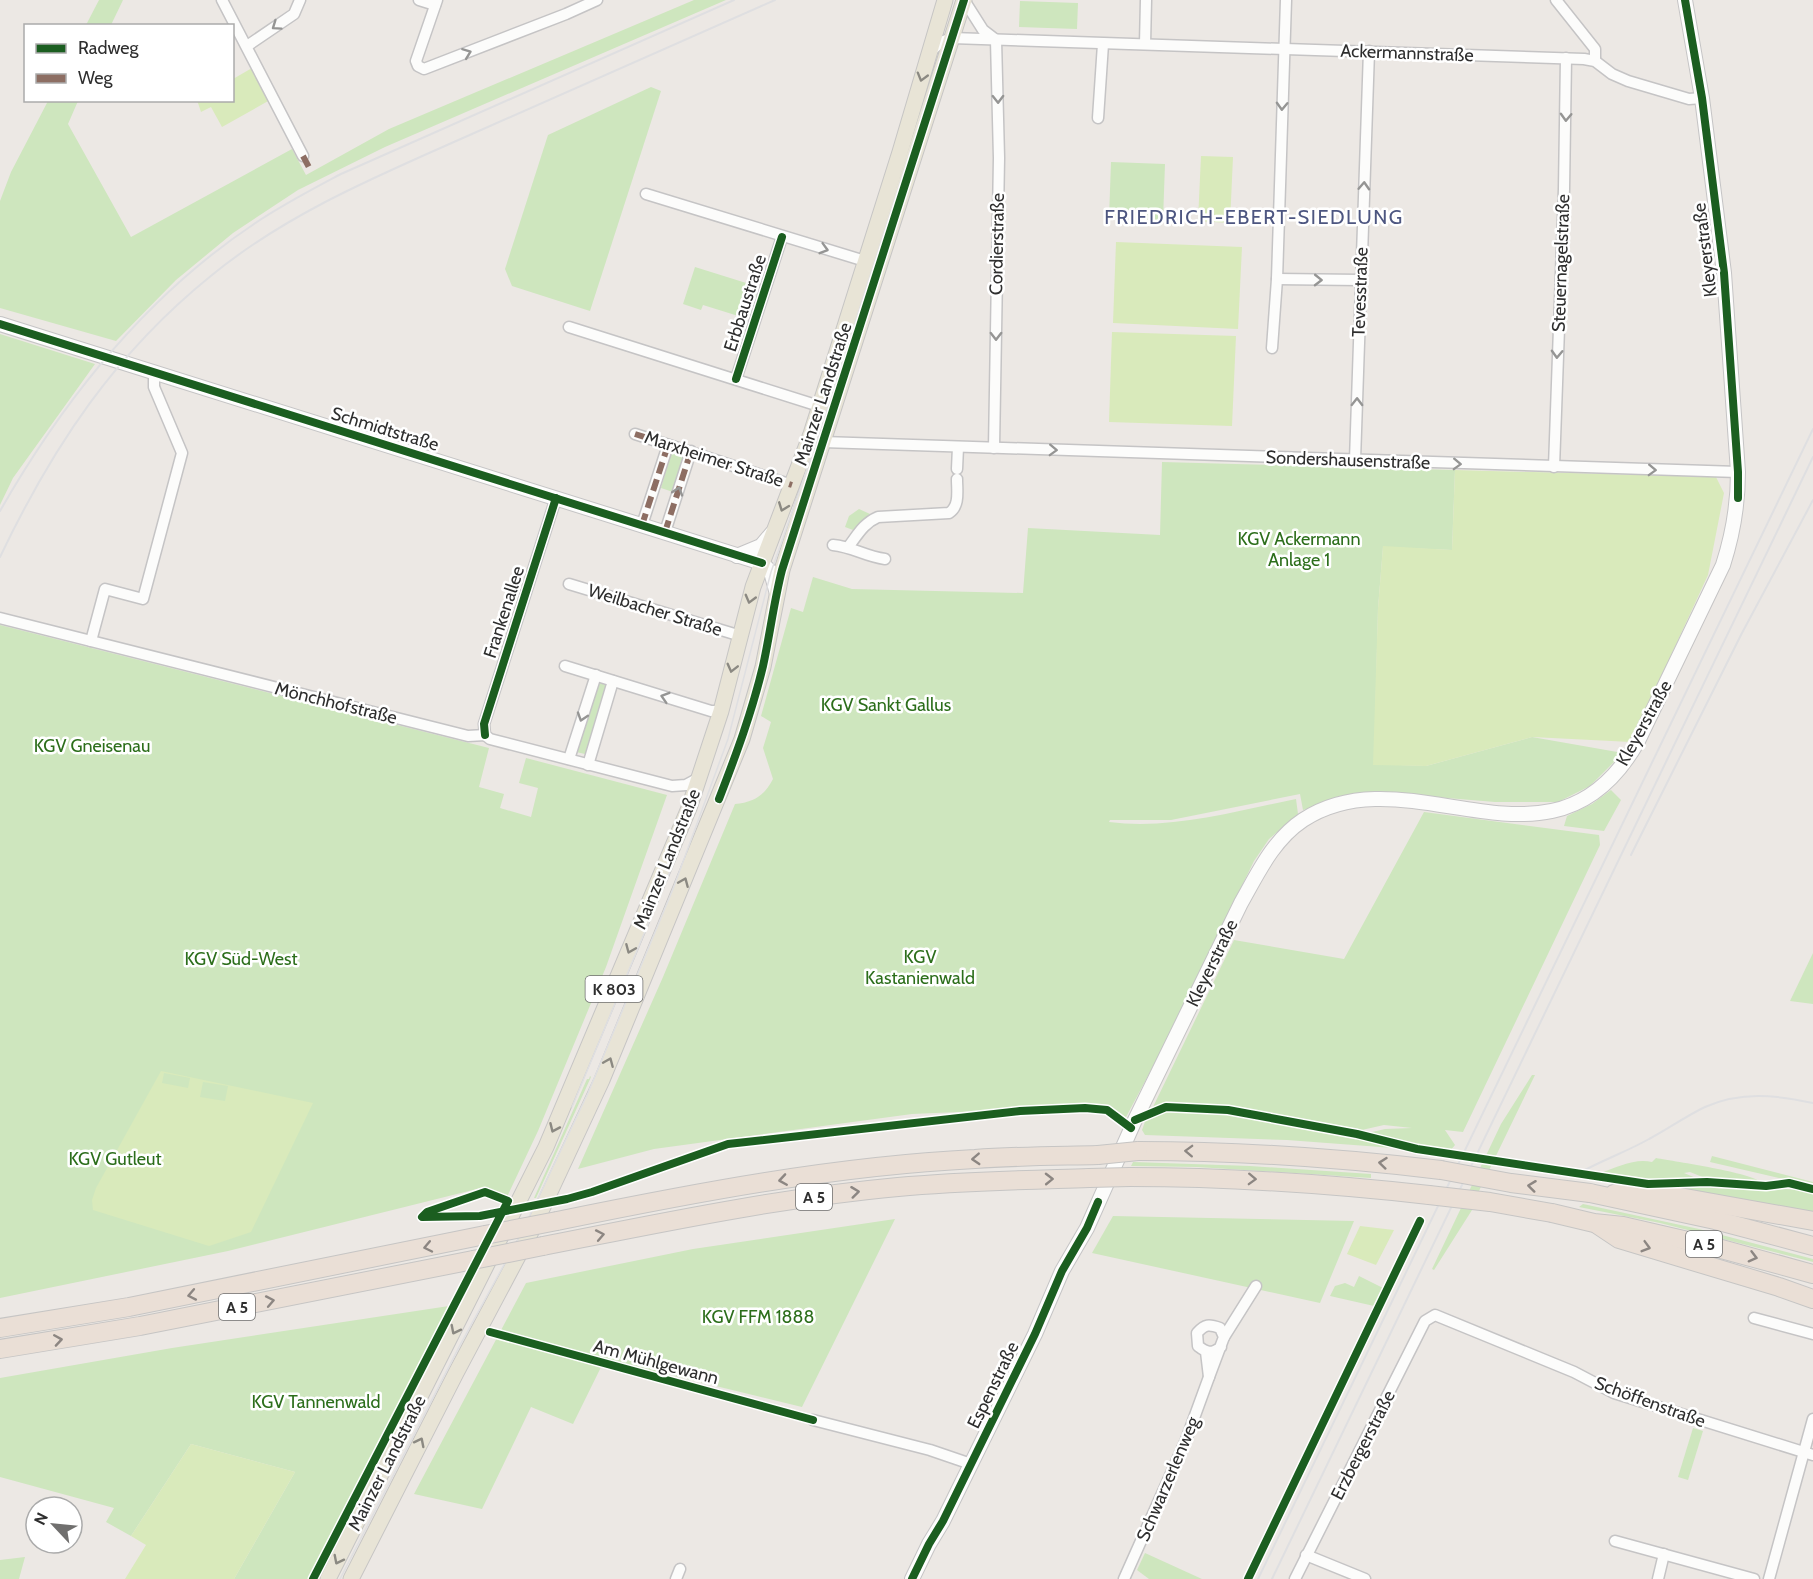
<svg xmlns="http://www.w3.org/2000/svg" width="1813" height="1579" font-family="Cabin,sans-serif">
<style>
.green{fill:#cee6be}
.pitch{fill:#d9eabb;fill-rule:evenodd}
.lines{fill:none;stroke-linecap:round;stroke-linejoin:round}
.street-casing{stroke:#c5c4c5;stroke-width:13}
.secondary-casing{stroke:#c5c4c5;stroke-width:16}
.primary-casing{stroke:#c6c5c4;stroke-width:17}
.highway-casing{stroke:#c6c5c4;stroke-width:20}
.street{stroke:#fcfcfb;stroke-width:10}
.secondary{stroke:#fcfcfb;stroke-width:14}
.primary{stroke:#e8e4d6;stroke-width:15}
.highway{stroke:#eadfd6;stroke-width:18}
.tram{stroke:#dfdfe1;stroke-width:1.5}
.rail{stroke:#dfdfe1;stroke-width:2}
.highway-bridge-casing{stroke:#c6c5c4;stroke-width:20;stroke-linecap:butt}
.highway-bridge{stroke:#eadfd6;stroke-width:18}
.quiet{stroke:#8d6e63;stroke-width:6;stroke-dasharray:12 6;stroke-linecap:butt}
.cycleway-casing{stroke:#fff;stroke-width:11}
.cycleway{stroke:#1b5e20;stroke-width:8}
.oneway{stroke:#959594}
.oneway2{stroke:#8b8982}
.oneway3{stroke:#8c8682}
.labels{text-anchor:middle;stroke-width:5;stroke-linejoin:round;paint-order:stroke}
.shield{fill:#fff;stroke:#6d6d6d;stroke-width:1.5}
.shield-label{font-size:16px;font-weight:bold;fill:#2e2e2e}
.street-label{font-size:18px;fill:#2e2e2e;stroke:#fff}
.park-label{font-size:18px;fill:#2c6e1b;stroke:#fff}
.neighbourhood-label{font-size:20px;letter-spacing:1.5px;fill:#4d5680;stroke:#fff}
</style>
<rect width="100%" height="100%" fill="#ece8e4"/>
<g class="green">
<path d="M99,0H123L111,25H86Z"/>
<path d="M694,0H726L385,147L298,190L233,233L176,280L116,341L0,308V201L11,172L48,101H78L68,124L131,237L292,149L306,175L389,129Z"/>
<path d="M1020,1L1078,3L1077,29L1019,27Z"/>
<path d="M651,87L661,91L590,311L512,286L505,269L548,135Z"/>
<path d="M1111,162L1165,164L1163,220L1109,218Z"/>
<path d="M695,267L759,287L748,319L703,305L701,310L683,304Z"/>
<path d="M0,334L95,364L13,478L0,505Z"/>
<path d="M671,453L683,456L673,492L661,488Z"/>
<path d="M1162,462L1455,470L1452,550L1383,547L1378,608L1374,764L1426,766L1532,737L1623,753L1590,786L1558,802H1495L1375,792L1303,810L1300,794L1171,820H1110L1109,822C1172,830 1235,811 1296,799L1298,814L1269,839L1254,861L1158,1057L1125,1119L1111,1109L1098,1106L912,1114L654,1149L578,1169L663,977L735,804C754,802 764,796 773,779L763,748L771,722L761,716L791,608L803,612L813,577L852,589L1023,593L1028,528L1160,535Z"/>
<path d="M859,509L870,514L853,530L845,527L849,516Z"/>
<path d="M0,625L489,748L479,787L504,794L500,808L531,817L538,788L519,783L526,758L667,795L606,967L538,1131L507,1197L485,1187L228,1251L0,1298Z"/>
<path d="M599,683L606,685L608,689L588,751L585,754L576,752L595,686Z"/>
<path d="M1611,790L1621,800L1604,831L1564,826L1567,816L1592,804Z"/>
<path d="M1424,812L1599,835L1600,845L1463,1132L1445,1130L1455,1145L1450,1151C1421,1147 1393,1138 1364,1134L1385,1129L1412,1128L1384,1125L1353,1132L1267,1116L1233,1113L1368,1139L1430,1153L1408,1151L1407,1149L1287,1140L1145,1135L1142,1130L1147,1116L1164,1110L1222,1113L1153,1107L1234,940L1344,959Z"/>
<path d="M1813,953V1004L1790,1001Z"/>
<path d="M1532,1075H1535L1478,1193L1479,1199L1434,1270L1432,1269L1501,1124Z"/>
<path d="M590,1076L591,1077L536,1198H534L587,1079H589Z"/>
<path d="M1712,1156L1813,1182V1186L1710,1162Z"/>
<path d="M1656,1158C1677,1162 1750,1172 1763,1183L1762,1184L1710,1180L1690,1172L1684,1173L1703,1181H1654L1606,1176L1601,1173C1617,1167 1635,1158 1652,1162Z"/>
<path d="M1133,1162L1250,1166L1371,1174V1178L1197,1167L1131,1166Z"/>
<path d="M1655,1186H1722L1802,1190L1813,1193V1212Z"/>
<path d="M1583,1204L1699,1229L1813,1259V1262L1660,1223L1579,1207Z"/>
<path d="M1113,1216L1354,1221L1320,1303L1092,1253Z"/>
<path d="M895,1219L802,1407L605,1359L573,1424L531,1407L482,1509L414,1494L526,1283L693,1249Z"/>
<path d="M1359,1276L1383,1288L1374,1306L1330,1296L1335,1286L1345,1283L1354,1287Z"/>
<path d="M477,1277L368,1484L365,1483L467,1283L470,1279Z"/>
<path d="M449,1306L308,1579H234L295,1472L191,1444L131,1536L106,1522L114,1508L0,1477V1378L172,1348Z"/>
<path d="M1693,1428L1703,1431L1688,1480L1678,1477Z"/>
<path d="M360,1491L363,1493L322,1579H315Z"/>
<path d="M1145,1553L1202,1579H1149L1137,1570Z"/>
<path d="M25,1557L19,1579H0V1560Z"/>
</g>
<g class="pitch">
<path d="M252,68L270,100L222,127L211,107L201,112L197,100H232L233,79Z"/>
<path d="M1201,156L1233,157L1230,223L1198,221Z"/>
<path d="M1116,242L1242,247L1238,329L1113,323Z"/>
<path d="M1112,332L1236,336L1232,426L1109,422Z"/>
<path d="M1455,470L1716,477L1724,493L1708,575L1631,742L1532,737L1426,766L1373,765L1378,608L1383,546L1452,550Z"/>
<path d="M161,1071L313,1103L251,1232L209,1246L93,1210L92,1200L96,1188ZM164,1073L190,1078L188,1088L162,1083ZM203,1082L228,1086L225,1101L200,1097Z"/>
<path d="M1360,1226L1394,1230L1376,1265L1347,1254Z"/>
<path d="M191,1444L295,1472L234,1579H125L146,1545L131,1536Z"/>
</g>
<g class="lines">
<g class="street-casing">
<g id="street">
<path d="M222,0L303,156"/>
<path d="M419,0L435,5"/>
<path d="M437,0L416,61L418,66L424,69L566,14L597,0"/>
<path d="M964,0L983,30L996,40"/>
<path d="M1556,0L1595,49V61"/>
<path d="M1145,44L1146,0"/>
<path d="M247,46L294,14L300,0"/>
<path d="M930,52L941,42L952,38L1584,59L1595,61L1612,74L1628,81L1689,99L1702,98"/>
<path d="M1098,118L1103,44"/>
<path d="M646,194L865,261"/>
<path d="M1277,279L1360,280"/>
<path d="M569,327L819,406"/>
<path d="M1272,348L1277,279L1286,0"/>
<path d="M736,379L782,237"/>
<path d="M635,434L792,485"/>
<path d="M823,442L1738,472"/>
<path d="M994,448L999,158L996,40"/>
<path d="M1355,460L1369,51"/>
<path d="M1554,467L1564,189L1566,58"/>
<path d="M957,469L958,447"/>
<path d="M642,525L668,445"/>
<path d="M665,532L691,451"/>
<path d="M833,545C853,547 864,556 885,559"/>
<path d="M849,546C858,534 864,523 878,517L949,513C960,506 957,491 957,479"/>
<path d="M569,584L741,636"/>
<path d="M0,618L468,736L485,735L490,739L672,786L686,785L699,778"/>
<path d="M91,641L105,589L143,599L182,453L154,387V373"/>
<path d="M565,666L711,711H721"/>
<path d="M485,735L484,724L556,498"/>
<path d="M569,759L596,675"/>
<path d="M588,765L613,681"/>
<path d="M1754,1318L1813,1334"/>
<path d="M1224,1337L1256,1286"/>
<path d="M1206,1352L1209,1377L1224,1337L1220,1328C1209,1324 1205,1324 1197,1333L1198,1346C1207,1353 1211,1354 1221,1347"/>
<path d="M813,1420L930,1450L971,1464"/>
<path d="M1615,1541L1754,1579"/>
<path d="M1306,1555L1365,1579"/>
<path d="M676,1579L680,1569"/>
<path d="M1124,1579L1186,1440L1209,1377"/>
<path d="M1295,1579L1425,1321L1435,1315L1574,1372L1614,1393L1813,1455"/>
<path d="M1658,1579L1664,1554"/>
<path d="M1769,1579L1813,1419"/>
</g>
</g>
<g class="secondary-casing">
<g id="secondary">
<path d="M0,324L762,563L771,572L777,594"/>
<path d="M737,556L761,546L772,533"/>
<path d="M912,1579L929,1544L943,1521L1035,1334L1062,1271L1087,1228L1135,1120L1241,903C1258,873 1273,840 1303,820C1411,749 1553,893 1638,741L1723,565C1733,534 1738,505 1738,472L1724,273L1702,98L1685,0"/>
</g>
</g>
<g class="primary-casing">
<g id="primary">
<path d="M328,1579L546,1147L689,808L721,711L753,587L811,434L900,152L945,0"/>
<path d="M351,1579L456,1373L534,1226L602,1080L742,739L763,667L782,570L964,0"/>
</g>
</g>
<g class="highway-casing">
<g id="highway">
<path d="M1138,1151C1239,1151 1340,1158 1441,1170"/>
<path d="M1130,1177C1231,1177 1329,1184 1429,1195"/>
<path d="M1590,1193L1715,1220L1813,1246"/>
<path d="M1614,1194L1641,1190L1813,1221"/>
<path d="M1552,1213L1594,1223L1623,1226L1714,1247L1813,1274"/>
<path d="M557,1221C694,1193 834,1166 975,1159C1016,1156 1057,1156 1098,1155"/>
<path d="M1598,1225L1619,1239L1779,1287L1813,1299"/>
<path d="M543,1246C660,1223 778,1198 898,1187C961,1181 1025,1180 1089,1178"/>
<path d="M0,1328L129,1307L485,1235"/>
<path d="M0,1349L140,1326L473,1260"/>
</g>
</g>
<use href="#street" class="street"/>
<use href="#secondary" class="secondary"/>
<use href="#primary" class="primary"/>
<use href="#highway" class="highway"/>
<g class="tram">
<path d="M572,1107L678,852"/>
<path d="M340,1579L460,1345L522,1232L588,1093L673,889L728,739L771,572L815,447L959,0"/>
</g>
<g class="rail">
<path d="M0,511C64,399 146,296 254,224C282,205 311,190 341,174L734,0"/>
<path d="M0,557C53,446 115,353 212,275C289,212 382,174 472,134C573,89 674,44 775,0"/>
<path d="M1631,855L1742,633L1813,500"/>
<path d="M1583,1171C1605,1159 1628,1151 1649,1139C1668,1129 1686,1116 1705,1107C1741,1091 1776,1095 1813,1103"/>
<path d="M1258,1579L1813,429"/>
<path d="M1272,1579L1813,457"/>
</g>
<g class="highway-bridge-casing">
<g id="highway-bridge">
<path d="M1098,1155L1138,1151"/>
<path d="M1441,1170L1511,1183L1590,1193"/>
<path d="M1089,1178L1130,1177"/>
<path d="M1429,1195L1490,1202L1552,1213"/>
<path d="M485,1235L557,1221"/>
<path d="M473,1260L543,1246"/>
</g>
</g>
<use href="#highway-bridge" class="highway-bridge"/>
<g class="quiet">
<path d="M303,156L311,171"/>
<path d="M635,434L792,485"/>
<path d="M642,525L668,445"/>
<path d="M665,532L691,451"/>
</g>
<g class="cycleway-casing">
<g id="cycleway">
<path d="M1685,0L1702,98L1724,273L1738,472V498"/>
<path d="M0,324L762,563"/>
<path d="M736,379L782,237"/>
<path d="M485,735L484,724L556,498"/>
<path d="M719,799C736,755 752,712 763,666C770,634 774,601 782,570L964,0"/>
<path d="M1135,1120L1166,1107L1228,1110L1357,1134L1417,1149L1648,1184L1707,1182L1766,1186L1789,1183L1813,1189"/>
<path d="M490,1332L813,1420"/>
<path d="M313,1579C377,1453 442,1327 508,1201L485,1192L427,1212L422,1217L480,1216L567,1199L592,1192L728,1144L1020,1111L1085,1108L1107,1110L1131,1128"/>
<path d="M912,1579L929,1544L943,1521L1035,1334L1062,1271L1087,1228L1098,1202"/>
<path d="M1248,1579L1420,1221"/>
</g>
</g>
<use href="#cycleway" class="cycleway"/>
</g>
<defs><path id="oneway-chevron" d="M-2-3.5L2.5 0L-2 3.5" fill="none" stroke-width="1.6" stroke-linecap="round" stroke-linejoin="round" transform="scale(1.5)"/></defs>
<g class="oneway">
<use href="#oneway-chevron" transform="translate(276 26) rotate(145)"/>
<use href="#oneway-chevron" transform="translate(467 53) rotate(-21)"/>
<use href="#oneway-chevron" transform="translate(998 99) rotate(89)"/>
<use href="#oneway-chevron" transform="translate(1282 106) rotate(92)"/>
<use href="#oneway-chevron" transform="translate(1566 117) rotate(92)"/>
<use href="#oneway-chevron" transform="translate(1364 186) rotate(-87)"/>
<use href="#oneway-chevron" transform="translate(824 249) rotate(16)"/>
<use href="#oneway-chevron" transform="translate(1318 280) rotate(1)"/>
<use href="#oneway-chevron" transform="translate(996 336) rotate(90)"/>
<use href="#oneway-chevron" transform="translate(1557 354) rotate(92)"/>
<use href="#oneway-chevron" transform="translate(1357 402) rotate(-89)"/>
<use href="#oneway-chevron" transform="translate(1053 450) rotate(2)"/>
<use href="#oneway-chevron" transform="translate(1457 464) rotate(2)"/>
<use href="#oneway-chevron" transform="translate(1652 470) rotate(2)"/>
<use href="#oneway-chevron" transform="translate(678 491) rotate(-72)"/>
<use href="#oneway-chevron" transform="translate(665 697) rotate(-163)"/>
<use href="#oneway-chevron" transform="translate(582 717) rotate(108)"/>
</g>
<g class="oneway2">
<use href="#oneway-chevron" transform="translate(922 77) rotate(106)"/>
<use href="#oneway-chevron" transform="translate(783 507) rotate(111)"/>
<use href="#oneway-chevron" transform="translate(750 599) rotate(105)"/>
<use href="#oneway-chevron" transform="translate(732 668) rotate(104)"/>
<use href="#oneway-chevron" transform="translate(684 882) rotate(-67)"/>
<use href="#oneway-chevron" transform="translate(630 949) rotate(113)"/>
<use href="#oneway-chevron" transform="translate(609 1062) rotate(-67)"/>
<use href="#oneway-chevron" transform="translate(554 1128) rotate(114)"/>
<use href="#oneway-chevron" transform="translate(455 1330) rotate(117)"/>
<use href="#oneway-chevron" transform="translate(420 1442) rotate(-63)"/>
<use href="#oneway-chevron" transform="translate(338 1560) rotate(117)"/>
</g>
<g class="oneway3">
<use href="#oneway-chevron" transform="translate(1189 1151) rotate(-178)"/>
<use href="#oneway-chevron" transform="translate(976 1159) rotate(177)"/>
<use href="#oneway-chevron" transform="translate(1383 1163) rotate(-174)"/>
<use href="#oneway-chevron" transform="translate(1049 1179) rotate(-1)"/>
<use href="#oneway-chevron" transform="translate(1252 1179) rotate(2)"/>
<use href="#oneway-chevron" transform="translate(783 1180) rotate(171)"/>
<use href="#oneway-chevron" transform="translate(1532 1186) rotate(-173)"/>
<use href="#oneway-chevron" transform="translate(855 1192) rotate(-7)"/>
<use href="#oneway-chevron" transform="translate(600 1235) rotate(-11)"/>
<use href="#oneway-chevron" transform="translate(428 1247) rotate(168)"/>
<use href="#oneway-chevron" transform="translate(1646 1247) rotate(16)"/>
<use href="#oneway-chevron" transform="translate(1753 1257) rotate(15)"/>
<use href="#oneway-chevron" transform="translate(192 1295) rotate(169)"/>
<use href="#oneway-chevron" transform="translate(270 1301) rotate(-11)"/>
<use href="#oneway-chevron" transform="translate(58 1340) rotate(-9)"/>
</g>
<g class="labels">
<g class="shield">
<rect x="585.5" y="976" width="57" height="26" rx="4.5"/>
<rect x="796" y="1184" width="36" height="26" rx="4.5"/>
<rect x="1686" y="1231" width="36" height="26" rx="4.5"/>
<rect x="219" y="1294" width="36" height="26" rx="4.5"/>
</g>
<g class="shield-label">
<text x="614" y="995">K 803</text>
<text x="814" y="1203">A 5</text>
<text x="1704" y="1250">A 5</text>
<text x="237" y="1313">A 5</text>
</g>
<g class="street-label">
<text transform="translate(1407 53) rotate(2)" y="6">Ackermannstraße</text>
<text transform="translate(997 244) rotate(-89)" y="6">Cordierstraße</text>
<text transform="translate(1705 250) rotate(-97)" y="6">Kleyerstraße</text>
<text transform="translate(1561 263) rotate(-88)" y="6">Steuernagelstraße</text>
<text transform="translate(1360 292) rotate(-88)" y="6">Tevesstraße</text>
<text transform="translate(745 303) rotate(-72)" y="6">Erbbaustraße</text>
<text transform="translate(823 394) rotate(-72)" y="6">Mainzer Landstraße</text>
<text transform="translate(385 429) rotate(17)" y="6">Schmidtstraße</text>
<text transform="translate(714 459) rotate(18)" y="6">Marxheimer Straße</text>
<text transform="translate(1348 460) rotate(2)" y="6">Sondershausenstraße</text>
<text transform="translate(655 610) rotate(17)" y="6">Weilbacher Straße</text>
<text transform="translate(504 612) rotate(-72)" y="6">Frankenallee</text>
<text transform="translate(336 703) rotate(14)" y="6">Mönchhofstraße</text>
<text transform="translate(1644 723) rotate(-61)" y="6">Kleyerstraße</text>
<text transform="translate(667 859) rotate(-68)" y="6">Mainzer Landstraße</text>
<text transform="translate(1212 963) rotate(-64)" y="6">Kleyerstraße</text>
<text transform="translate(656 1362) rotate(15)" y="6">Am Mühlgewann</text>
<text transform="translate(993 1385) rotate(-64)" y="6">Espenstraße</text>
<text transform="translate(1650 1402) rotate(20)" y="6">Schöffenstraße</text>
<text transform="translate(1363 1445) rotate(-63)" y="6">Erzbergerstraße</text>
<text transform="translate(387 1463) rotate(-63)" y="6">Mainzer Landstraße</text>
<text transform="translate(1168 1479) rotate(-67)" y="6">Schwarzerlenweg</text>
</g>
<g class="park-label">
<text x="1299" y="545">KGV Ackermann<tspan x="1299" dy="21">Anlage 1</tspan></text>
<text x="886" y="711">KGV Sankt Gallus</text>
<text x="92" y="752">KGV Gneisenau</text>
<text x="920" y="963">KGV<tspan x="920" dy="21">Kastanienwald</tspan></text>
<text x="241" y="965">KGV Süd-West</text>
<text x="115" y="1165">KGV Gutleut</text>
<text x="758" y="1323">KGV FFM 1888</text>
<text x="316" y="1408">KGV Tannenwald</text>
</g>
<g class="neighbourhood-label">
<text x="1254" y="224">FRIEDRICH-EBERT-SIEDLUNG</text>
</g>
</g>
<rect x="24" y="24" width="210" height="78" fill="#ffffff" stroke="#ababab" stroke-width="1.5"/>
<rect x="36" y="44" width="30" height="9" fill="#1b5e20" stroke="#ababab" stroke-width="1.5"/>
<text x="78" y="54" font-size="18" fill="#2e2e2e">Radweg</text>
<rect x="36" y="74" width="30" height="9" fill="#8d6e63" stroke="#ababab" stroke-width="1.5"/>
<text x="78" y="84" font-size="18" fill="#2e2e2e">Weg</text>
<g transform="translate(54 1525) rotate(296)"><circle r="28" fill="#ffffff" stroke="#ababab" stroke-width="1.5"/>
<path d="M0-4.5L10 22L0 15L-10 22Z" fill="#706f6e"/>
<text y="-9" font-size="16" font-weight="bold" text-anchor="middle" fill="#2e2e2e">N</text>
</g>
</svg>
